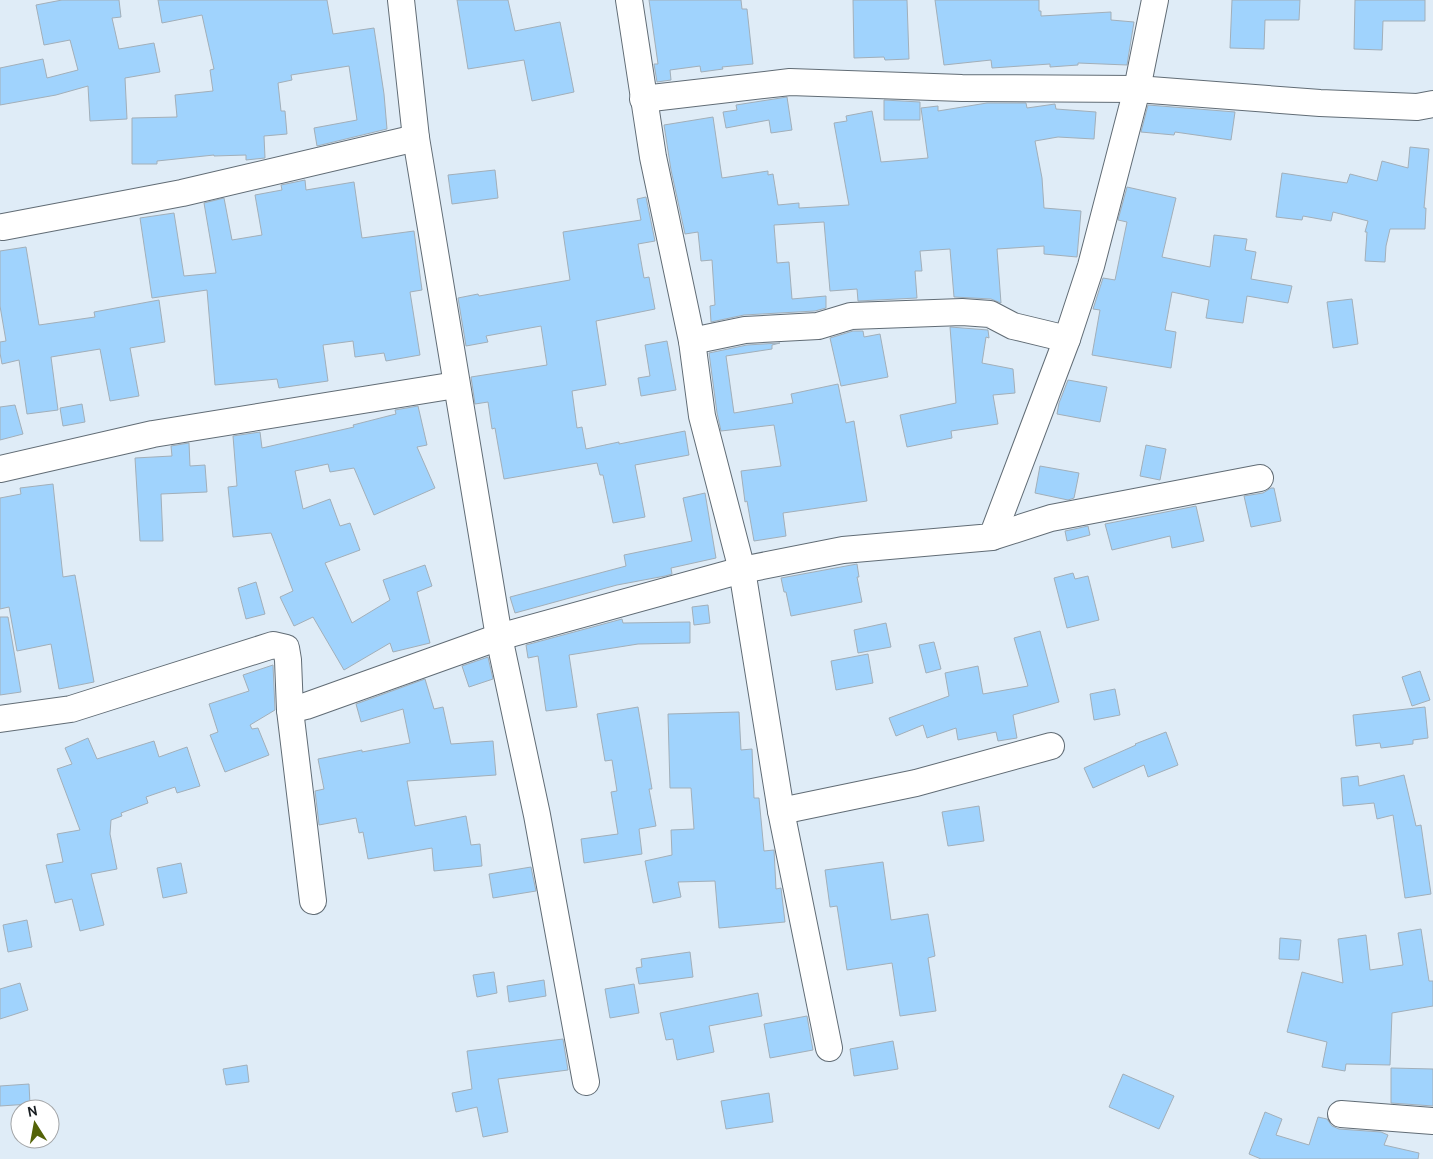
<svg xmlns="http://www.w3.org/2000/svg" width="1433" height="1159" font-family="Cabin,sans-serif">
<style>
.building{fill:#a0d3fd;stroke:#a2afb9}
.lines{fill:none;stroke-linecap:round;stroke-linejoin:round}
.minor-casing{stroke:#616c75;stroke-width:28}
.minor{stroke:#fff;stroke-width:26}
</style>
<rect width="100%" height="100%" fill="#dfecf7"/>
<g class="building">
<path d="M62,0H119L121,17L112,18L119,49L154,43L160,72L125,78L127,119L90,121L88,86L56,95L0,105V68L43,59L47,78L78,70L70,40L44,45L36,5Z"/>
<path d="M158,0H327L333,34L374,28L384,94L387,129L317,146L314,128L357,120L349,66L291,75L292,80L278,83L281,111H285L287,134L264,136L265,158L246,160V155L214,156V155L157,161V164H132V118L177,117L175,95L213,91L210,70L214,69L202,15L162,23Z"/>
<path d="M457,0H508L515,31L560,22L574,92L532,101L524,60L468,69Z"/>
<path d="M649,0H741L742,9H747L753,64L722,67L723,69L701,72L700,66L670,70L671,80L657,82L654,64H658Z"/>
<path d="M853,0H907L909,59L885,60L884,57L854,58Z"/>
<path d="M935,0H1039V11H1041V16L1111,12V20L1134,22L1127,65L1078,63V65L1050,67V64L992,68L991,60L944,65Z"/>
<path d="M1232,0H1300L1299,20H1265L1264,49L1230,48Z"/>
<path d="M1355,0H1425V21H1383L1382,50L1354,49Z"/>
<path d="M787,97L792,130L771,133L769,120L726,128L723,112L737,110L736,105Z"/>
<path d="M884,100L920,102V120H884Z"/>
<path d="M987,103H1026L1027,108L1055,104L1056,109L1096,112L1094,139L1058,137L1035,141L1042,178L1044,208L1081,211L1077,257L1044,254V246L997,249L1001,303L991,299L954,297L950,249L920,251L922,271H915L917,298L858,301L857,289L830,291L824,222L774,225L777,263L789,262L792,299L826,296V308L815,311L744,315L711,322L710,306L715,305L712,260L701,261L698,232L685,234L671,170L664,125L713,117L722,178L768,171V175L773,174L778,205L799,203V208L849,205L834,123L847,121L846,116L872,111L881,162L928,158L921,108L938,106V111Z"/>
<path d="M1148,105L1235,112L1231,140L1175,132L1174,135L1141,132Z"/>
<path d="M1410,147L1429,149L1424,208H1426L1425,229H1390L1386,246L1385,262L1365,261L1367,232H1365L1368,221L1333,212L1331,221L1303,216L1302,220L1276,217L1282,173L1347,183L1350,174L1377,181L1382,161L1408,168Z"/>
<path d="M495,170L498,198L452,204L448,175Z"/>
<path d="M305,180L306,190L354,182L362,238L414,231L422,290L410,292L420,355L386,361L384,353L355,357L353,341L323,345L328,381L279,388L277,379L215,385L207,290L152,298L140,218L174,213L184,276L216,273L204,203L224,198L232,240L262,235L255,195L282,190L281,185Z"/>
<path d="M1127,187L1176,198L1162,257L1210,267L1214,235L1247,239L1245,250L1256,252L1251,279L1292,286L1288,303L1247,296L1243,323L1206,318L1209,300L1172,292L1165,330L1176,332L1171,368L1092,355L1100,310L1093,309L1103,278L1115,280L1127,222L1118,220Z"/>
<path d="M646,197L655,241L638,244L644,278L649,277L655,309L596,321L606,385L572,391L577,428L582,427L586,449L619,442V444L685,431L689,455L635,465L645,517L613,523L603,475H600L597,463L504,479L495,428L492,429L488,402L475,404L471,377L547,365L541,326L486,336L488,342L466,346L458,298L478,294L479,296L570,280L563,232L641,220L637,199Z"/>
<path d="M26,247L39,325L95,317L94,312L159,300L165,342L130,348L139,396L110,401L100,349L51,357L58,410L27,414L19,360L2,364L0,353V342L6,341L0,306V251Z"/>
<path d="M1352,299L1358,344L1333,348L1327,302Z"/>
<path d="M950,327L988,330L989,338L986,337L982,363L1013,369L1015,393L993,395L998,424L951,431L952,438L907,447L900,415L956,403Z"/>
<path d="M853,331H863L864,337L880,334L888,377L841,386L830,338Z"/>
<path d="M667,341L676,390L641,396L638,378L650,376L645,345Z"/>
<path d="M780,343L772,345V349L726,356L734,413L793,403L791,394L838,384L846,423L854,421L867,501L783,513L786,536L754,541L747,501L745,502L741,471L781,466L774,425L721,431L717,413L709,353L747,345Z"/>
<path d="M1068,380L1107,387L1100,422L1057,414L1059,403Z"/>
<path d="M82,404L85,422L63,426L60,408Z"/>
<path d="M15,405L23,434L0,440V407Z"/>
<path d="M418,406L427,445L417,447L435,488L374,515L354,468L330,472L328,464L295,471L303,509L330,499L340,526L350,523L360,550L325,563L352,623L390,600L383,580L425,565L432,586L417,592L430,643L393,652L390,643L344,670L313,617L294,626L280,597L293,591L271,533L233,537L228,487L237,486L233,436L260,432L262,448L354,427L353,425L396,414L395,410Z"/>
<path d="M189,443L190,466L205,465L207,492L161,494L163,541H140L135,458L172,456L171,446Z"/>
<path d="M1146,445L1166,449L1160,480L1140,476Z"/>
<path d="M1040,466L1079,473L1074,498L1068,500L1035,493Z"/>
<path d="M53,484L63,577L75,575L94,682L59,689L51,644L17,651L9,607L0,609V498L21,494L20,488Z"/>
<path d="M1271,488H1274L1281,521L1251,527L1244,496L1263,493Z"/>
<path d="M705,493L716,558L671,568L672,574L665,576L617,585L515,613L510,597L626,566L624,555L692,541L683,498Z"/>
<path d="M1196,506L1204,541L1172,548L1170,536L1112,550L1105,524Z"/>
<path d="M1088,526L1090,535L1067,541L1065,531Z"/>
<path d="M857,564L859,577H857L862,602L791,616L786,592H784L781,578Z"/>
<path d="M1073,573L1075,579L1088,576L1099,620L1067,628L1054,578Z"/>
<path d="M256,582L265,614L246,619L238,588Z"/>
<path d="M708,605L710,623L694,625L692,607Z"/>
<path d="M0,617H8L21,692L0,695Z"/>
<path d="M622,619L623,623L690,622V643L638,644L569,655L577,707L546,711L538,656L528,658L526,645Z"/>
<path d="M886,623L891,647L858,653L854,630Z"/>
<path d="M1040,631L1059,702L1013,715L1017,738L998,741L996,732L958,740L956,728L927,738L923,725L896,736L889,718L949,696L945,673L978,666L983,694L1028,686L1014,638Z"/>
<path d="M934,642L941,669L926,673L919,645Z"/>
<path d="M868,654L873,683L836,690L831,661Z"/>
<path d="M488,657L493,679L469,687L462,666Z"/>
<path d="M273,665L275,710L250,725L252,729L258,728L269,755L225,772L210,735L218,732L209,704L249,691L243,675Z"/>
<path d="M1420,671L1430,700L1412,706L1402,677Z"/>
<path d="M425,679L434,709L443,707L451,744L493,741L496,775L407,781L415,826L466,816L471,845L480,844L482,866L434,871L432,848L368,859L363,832L359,833L356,818L319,825L315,791L324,789L318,759L362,750V752L410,743L403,709L361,722L356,704Z"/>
<path d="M1115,689L1120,715L1094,720L1090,694Z"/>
<path d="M638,707L652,789H649L656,826L639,829L642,854L584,863L581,839L618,834L611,792L617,791L612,760L605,761L597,714Z"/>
<path d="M1425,707L1428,738L1413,740V744L1381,748L1380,743L1356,746L1353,715Z"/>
<path d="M739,712L741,750L752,749L754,798H759L764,851L774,850L776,889L781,888L785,922L719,928L715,881L678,882L681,897L653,903L645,861L672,855L671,830L694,829L691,788H670L668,714Z"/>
<path d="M1166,732L1178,765L1148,777L1144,765L1093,788L1084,768L1136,745L1135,744Z"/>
<path d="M88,738L97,759L154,741L159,757L187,747L200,786L177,793L175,787L146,797L148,803L121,813L122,816L111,820L110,834L117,869L91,874L104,925L80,931L72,899L55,903L46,865L63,862L57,834L80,830L57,769L72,764L65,748Z"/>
<path d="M1404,775L1416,826L1421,825L1431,894L1405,898L1393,815L1377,819L1374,803L1343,806L1341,778L1358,776L1359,786Z"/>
<path d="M979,806L984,841L948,846L942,812Z"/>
<path d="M883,862L891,920L928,914L935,956L928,958L936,1011L900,1016L892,963L847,970L837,906L830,907L825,870Z"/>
<path d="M181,863L187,893L163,898L157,868Z"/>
<path d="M531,867L536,891L493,898L489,874Z"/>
<path d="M27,920L32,947L8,952L3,925Z"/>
<path d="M1421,929L1429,981H1433V1006L1392,1013L1390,1065L1346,1064L1345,1071L1322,1067L1327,1042L1287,1032L1302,972L1343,983L1338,939L1366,935L1370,970L1403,965L1398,933Z"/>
<path d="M1280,938L1301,940L1299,960L1279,959Z"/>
<path d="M690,952L693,977L639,984L636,968L642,967L641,959Z"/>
<path d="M494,972L497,993L477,997L473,975Z"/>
<path d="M544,980L546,996L509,1002L507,986Z"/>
<path d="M20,983L28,1010L0,1019V989Z"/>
<path d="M634,984L639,1013L610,1018L605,989Z"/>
<path d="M758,993L762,1016L709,1026L714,1052L677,1060L673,1039L666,1040L660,1013Z"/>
<path d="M807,1016L813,1050L770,1058L764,1024Z"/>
<path d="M563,1039L568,1070L498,1079L508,1132L483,1137L477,1107L456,1112L452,1093L472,1089L467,1051Z"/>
<path d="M893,1041L898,1069L854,1076L850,1049Z"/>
<path d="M247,1065L249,1082L226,1085L223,1069Z"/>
<path d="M1391,1068L1433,1069V1106L1391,1103Z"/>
<path d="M1123,1074L1174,1096L1159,1129L1109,1107Z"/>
<path d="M29,1084L30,1104L0,1106V1086Z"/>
<path d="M769,1093L773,1122L726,1129L721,1101Z"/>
<path d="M1265,1112L1282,1119L1276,1135L1309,1145L1318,1117L1327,1119L1332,1126L1339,1129L1381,1132L1388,1135L1384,1145L1419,1153L1418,1159H1261L1249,1154Z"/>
</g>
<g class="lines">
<g class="minor-casing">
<g id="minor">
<path d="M401,0L416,138L499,637L537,815L586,1082"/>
<path d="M629,0L653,157L692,341L702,416L742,570L781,811L829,1048"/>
<path d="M643,99L790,82L962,88L1137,89L1320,103L1417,107L1433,104"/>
<path d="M3,227L182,193L416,138"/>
<path d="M692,341L745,330L818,326L851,316L962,312L990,314L1013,326L1067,339"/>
<path d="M0,469L153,434L456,385"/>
<path d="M992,537L1051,518L1260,478"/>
<path d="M290,710L313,901"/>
<path d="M0,719L71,709L273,645L286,648L288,660L290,710L306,706L499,637L742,570L843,550L992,537L1067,339L1091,266L1137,89L1155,0"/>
<path d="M781,811L916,783L1051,746"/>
<path d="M1341,1114L1433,1121"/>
</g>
</g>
<use href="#minor" class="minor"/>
</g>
<g transform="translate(35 1124) rotate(349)"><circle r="24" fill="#ffffff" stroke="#a3a5a7"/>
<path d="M0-4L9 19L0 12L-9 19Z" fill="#546308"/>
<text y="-8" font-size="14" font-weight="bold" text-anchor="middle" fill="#191e22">N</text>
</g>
</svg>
